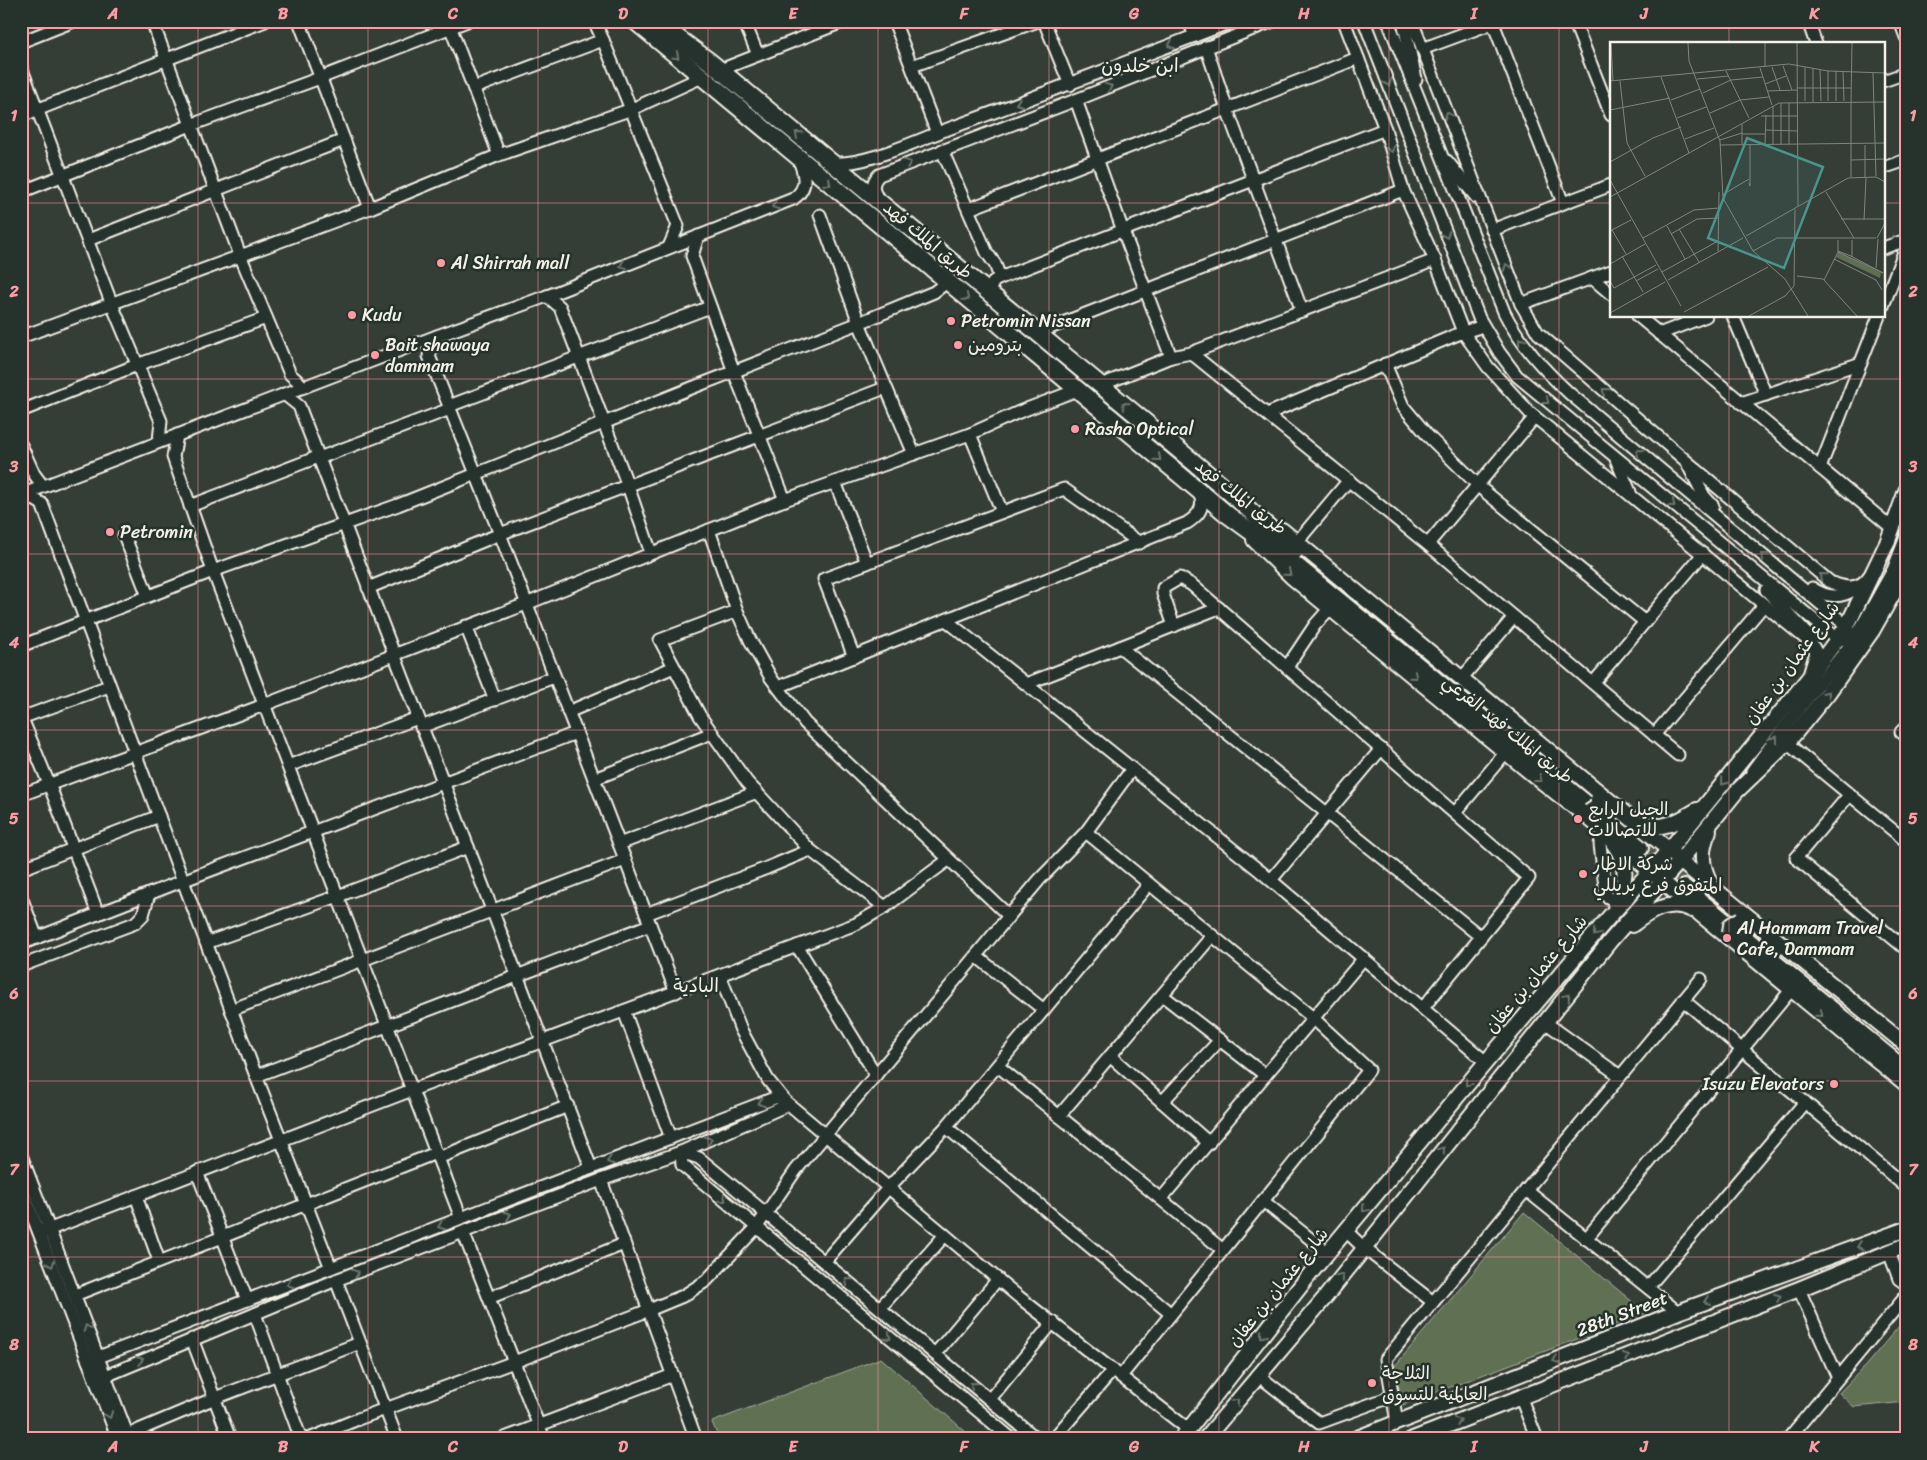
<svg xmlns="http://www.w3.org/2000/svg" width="1927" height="1460" font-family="Sriracha,'Playpen Sans Arabic',sans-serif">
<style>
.green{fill:#5f7052;stroke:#aab09d}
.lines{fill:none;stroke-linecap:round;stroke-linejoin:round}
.highway-tunnel{stroke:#525852;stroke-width:16;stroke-dasharray:16 8;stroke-linecap:butt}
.minor-casing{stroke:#f4f1e8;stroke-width:15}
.major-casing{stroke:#f4f1e8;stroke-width:18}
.highway-casing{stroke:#f4f1e8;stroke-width:20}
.minor{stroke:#26332d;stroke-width:11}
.major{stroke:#26332d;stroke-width:14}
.highway{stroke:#26332d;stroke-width:16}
.major-bridge-casing{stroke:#f4f1e8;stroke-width:18;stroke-linecap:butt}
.major-bridge{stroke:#26332d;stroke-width:14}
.oneway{stroke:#6e766e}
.grid{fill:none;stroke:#ff9aa2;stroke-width:1;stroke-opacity:0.55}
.poi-dot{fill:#ff9aa2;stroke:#26332d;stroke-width:2}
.labels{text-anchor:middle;stroke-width:5;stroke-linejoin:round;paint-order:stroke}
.street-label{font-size:18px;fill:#f4f1e8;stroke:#26332d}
.poi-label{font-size:18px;fill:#f4f1e8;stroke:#26332d;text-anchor:start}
.neighbourhood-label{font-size:19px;fill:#f4f1e8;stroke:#26332d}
.inset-road{fill:none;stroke:#81857e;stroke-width:1}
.view{fill:#48958c;fill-opacity:0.15;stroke:#48958c;stroke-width:2.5}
.inset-edge{fill:none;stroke:#f4f1e8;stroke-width:2.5}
.neatline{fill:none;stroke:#ff9aa2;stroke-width:2}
.grid-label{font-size:16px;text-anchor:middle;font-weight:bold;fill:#ff9aa2}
</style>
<rect width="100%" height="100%" fill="#353d37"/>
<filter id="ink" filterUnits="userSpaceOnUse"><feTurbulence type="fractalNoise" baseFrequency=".02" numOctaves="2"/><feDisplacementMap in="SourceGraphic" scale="10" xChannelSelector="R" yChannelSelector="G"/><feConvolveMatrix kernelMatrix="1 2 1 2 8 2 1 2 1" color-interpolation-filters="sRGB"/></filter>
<g filter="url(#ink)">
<g class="green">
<path d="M1524,1212L1646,1313L1403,1405L1394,1367Z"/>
<path d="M1905,1319L1906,1402L1854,1407L1839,1393L1866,1365Z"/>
<path d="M881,1358L974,1439H719L712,1422Z"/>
</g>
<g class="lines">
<path class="highway-tunnel" d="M1644,842L1689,883"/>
<g class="minor-casing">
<g id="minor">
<path d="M152,21L240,255L290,374L304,387"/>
<path d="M299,21L370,208"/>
<path d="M448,21L499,155"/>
<path d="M594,21L603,40L678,226L669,247"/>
<path d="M744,21L758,55"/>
<path d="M894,21L937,133"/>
<path d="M1044,21L1070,85"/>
<path d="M1189,21L1195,36"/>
<path d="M1344,21L1385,129L1403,190L1435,260L1463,332L1488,367L1530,413L1811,643"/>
<path d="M1364,21L1479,318L1499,352L1517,376L1837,639L1854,640L1893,570L1906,537"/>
<path d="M1388,21L1504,312C1520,344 1543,369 1569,393L1847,626L1854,640L1783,729L1752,771"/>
<path d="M1403,21L1416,79"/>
<path d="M1412,21L1521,304L1538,333L1685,460L1830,582C1844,588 1859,591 1869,576"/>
<path d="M1574,21L1611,115"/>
<path d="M1808,21L1816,44"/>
<path d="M1900,21L1906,37"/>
<path d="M1493,23L1563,203"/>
<path d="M21,42L74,21"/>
<path d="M1206,47L1227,109L1302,311"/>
<path d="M1422,49L1498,21"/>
<path d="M912,66L1038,21"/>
<path d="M21,67L111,302L161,421L159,441"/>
<path d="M720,70L845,21"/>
<path d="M1883,81L1906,73"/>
<path d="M474,88L603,40"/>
<path d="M1076,100L1123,231L1171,357"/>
<path d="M21,116L265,21"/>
<path d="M942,150L987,253L995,264L1000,278"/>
<path d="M1447,161L1476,197"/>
<path d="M832,163C865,166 915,141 948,129C1043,94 1138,58 1233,21"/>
<path d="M1883,168L1906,160"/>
<path d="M21,192L191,125L320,78L467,21"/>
<path d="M879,200C872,191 871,183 879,175L1076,100L1273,21"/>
<path d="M969,209L1358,58"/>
<path d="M820,215L859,323L914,454"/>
<path d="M1492,230L1611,185"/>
<path d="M698,236L692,256L734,372L785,500"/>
<path d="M88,240L344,140"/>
<path d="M1883,248L1906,240"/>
<path d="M1592,278L1611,294"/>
<path d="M988,292L994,281L1000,278L1385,129"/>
<path d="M547,296L560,307L628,486L651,553"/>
<path d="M1521,304L1611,271"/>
<path d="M1883,306L1906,247"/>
<path d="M1638,316L1892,528"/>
<path d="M1733,316L1766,395"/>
<path d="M1037,333L1403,190"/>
<path d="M1659,334L1706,316"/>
<path d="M437,336L429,356L500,534L676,992"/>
<path d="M21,337L370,208L499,155L632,109L702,77"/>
<path d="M1191,353L1437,552L1678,755"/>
<path d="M1385,364L1403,406L1428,436L1483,490L1645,622"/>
<path d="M1101,385L1171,357L1191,353L1435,260"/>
<path d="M284,394L299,406L591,1168"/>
<path d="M1741,403L1861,363"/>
<path d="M449,406L710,307"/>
<path d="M21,411L137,365L266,318"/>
<path d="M1267,414L1463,332L1477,328"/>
<path d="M970,434L1002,512"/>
<path d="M177,435L173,457L213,571L461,1218"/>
<path d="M21,445L34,474L43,486"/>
<path d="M319,458L450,409"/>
<path d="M1616,459L1630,492"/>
<path d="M1688,465L1704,496L1713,506"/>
<path d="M1820,468L1879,316"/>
<path d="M835,482L867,563"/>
<path d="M24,493L42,504L256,1076L331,1268"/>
<path d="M21,495L437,336L547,296L793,199C809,188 805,174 798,158"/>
<path d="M190,506L318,457"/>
<path d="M709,530L737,611L750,640L771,678L805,723L1009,916"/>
<path d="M124,535L148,596"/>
<path d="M1297,542L1349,480"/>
<path d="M1428,544L1535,417"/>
<path d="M368,588L500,534L885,388"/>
<path d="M1812,588C1827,598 1841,599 1857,588"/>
<path d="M1766,590L1804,630L1816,652L1810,672"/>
<path d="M737,611L660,640L700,716L747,782L810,850L885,907"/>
<path d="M946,620L1260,871L1486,1062"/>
<path d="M466,626L495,700"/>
<path d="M1174,626L1163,594V588L1180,578L1192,585L1529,878L1423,1008"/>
<path d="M21,646L213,571L398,505L689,389L859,323L934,292L947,282"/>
<path d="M1120,647L1481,937"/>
<path d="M854,657L824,579L1064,489L1140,543"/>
<path d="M1287,667L1315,625L1330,608"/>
<path d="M1462,678L1514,617"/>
<path d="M1593,683L1703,554"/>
<path d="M1026,684L1219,608"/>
<path d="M778,687L1187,523C1200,515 1206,505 1198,490"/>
<path d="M568,712L674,667"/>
<path d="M21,716L49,784L98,914"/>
<path d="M21,718L109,686"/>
<path d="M421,727L554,677"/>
<path d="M1906,727L1901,732L1906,736"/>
<path d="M1654,735L1764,605"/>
<path d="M1787,743L1906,841"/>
<path d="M288,766L418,718"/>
<path d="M594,779L712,733"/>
<path d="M1850,794L1796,858L1906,949"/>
<path d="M21,795L264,705L526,604L779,502L970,434L1019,412L1077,390"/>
<path d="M1455,813L1506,752"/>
<path d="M1086,832L1313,1018L1369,1070L1121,1376"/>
<path d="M1604,835L1600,844L1606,896L1617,902"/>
<path d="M619,844L757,792"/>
<path d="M21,869L159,816"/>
<path d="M1271,880L1381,749"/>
<path d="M21,897L37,938"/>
<path d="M646,914L767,868L810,850"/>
<path d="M206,943L338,896L468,847"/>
<path d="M21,944L182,881L576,733"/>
<path d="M797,946L876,1075"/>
<path d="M976,956L1044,1010"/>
<path d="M21,966L135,923L143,915L149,894"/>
<path d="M720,975L741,1030L768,1080L785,1101L1019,1297L1188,1429"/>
<path d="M1162,995L1265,1075"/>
<path d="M1683,1000L1906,1187"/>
<path d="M231,1010L625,860"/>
<path d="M624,1011L671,1138"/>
<path d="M1545,1022L1620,1076"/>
<path d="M1110,1056L1209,1143"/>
<path d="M998,1066L1223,1250"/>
<path d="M256,1076L650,925"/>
<path d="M1162,1102L1220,1040"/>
<path d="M1059,1116L1212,936"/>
<path d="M946,1127L1171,1314"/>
<path d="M21,1155L129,1439"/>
<path d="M438,1158L568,1106"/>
<path d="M197,1172L247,1300"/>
<path d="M601,1180L696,1439"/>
<path d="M21,1186L118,1439"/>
<path d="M1526,1190L1678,1312"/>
<path d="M136,1196L159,1261"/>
<path d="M1161,1199L1364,958"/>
<path d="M1263,1201L1328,1253"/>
<path d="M1346,1231L1364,1248L1433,1302"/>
<path d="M463,1232L544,1439"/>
<path d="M40,1233L412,1090L856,924L885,907L948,860"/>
<path d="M1586,1239L1791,990"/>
<path d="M1889,1252L1899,1279L1906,1284"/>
<path d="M825,1261L889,1187L946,1127L1149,884"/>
<path d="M336,1280L397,1439"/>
<path d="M1648,1287L1805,1102"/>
<path d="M1799,1289L1838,1378"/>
<path d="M75,1295L436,1153"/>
<path d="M489,1298L624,1244"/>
<path d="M880,1308L945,1235"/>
<path d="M255,1314L301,1439"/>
<path d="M192,1339L230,1439"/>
<path d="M935,1354L998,1279"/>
<path d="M88,1361L777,1097L785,1101L783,1107L681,1152L601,1180L336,1280L96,1380"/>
<path d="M1258,1375L1319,1423L1393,1396"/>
<path d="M1520,1396L1537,1439"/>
<path d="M990,1399L1053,1322"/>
<path d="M1397,1422L1386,1359L1701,979"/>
<path d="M127,1435L215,1398L360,1343"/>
<path d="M309,1439L358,1419L514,1362L649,1310L683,1296L706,1281L756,1228L796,1170L1040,879L1086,832L1132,769"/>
<path d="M502,1439L673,1375"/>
<path d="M1012,1439L682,1165L681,1152L699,1158L1037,1439"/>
<path d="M1053,1439L1113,1370"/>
<path d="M1788,1439L1906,1296"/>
</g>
</g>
<g class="major-casing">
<g id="major">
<path d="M1282,530L1669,850L1680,861L1906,1045"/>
<path d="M1254,540L1292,577L1536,777L1596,824L1700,914L1906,1084"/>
<path d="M1640,823C1661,832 1679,821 1697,810"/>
<path d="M1709,831C1700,850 1701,866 1711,884"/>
<path d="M1613,843C1630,865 1626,881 1615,904"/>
<path d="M1632,925C1649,912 1669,898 1692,910"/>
<path d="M1181,1439L1314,1269L1486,1062L1610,916L1669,850L1807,680L1847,626L1887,543L1906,491"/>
<path d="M1205,1439L1323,1300L1611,940L1680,861L1736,792L1787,743L1828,693L1872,631L1898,585L1906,566"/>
<path d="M1355,1439L1678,1312L1906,1229"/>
<path d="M1413,1439L1799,1289L1906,1245"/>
</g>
</g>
<g class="highway-casing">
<g id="highway">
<path d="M635,21L1198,490L1228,515L1283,555L1640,848"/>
<path d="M655,21L709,61L1226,489L1295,551"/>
<path d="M1684,888L1906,1071"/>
</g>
</g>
<use href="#minor" class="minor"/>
<use href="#major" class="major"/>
<use href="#highway" class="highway"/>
<g class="major-bridge-casing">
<g id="major-bridge">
<path d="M1589,812L1598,806V799"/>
<path d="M1730,933L1731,925L1741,919"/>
</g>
</g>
<use href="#major-bridge" class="major-bridge"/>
</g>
<defs><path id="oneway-chevron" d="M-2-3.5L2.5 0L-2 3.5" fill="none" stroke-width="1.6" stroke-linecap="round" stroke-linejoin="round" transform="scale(1.25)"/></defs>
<g class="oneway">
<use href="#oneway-chevron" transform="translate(1171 45) rotate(159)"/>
<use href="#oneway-chevron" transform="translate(676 56) rotate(39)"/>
<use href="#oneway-chevron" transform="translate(1388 83) rotate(69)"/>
<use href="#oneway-chevron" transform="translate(1109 87) rotate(-22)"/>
<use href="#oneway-chevron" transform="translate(1019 103) rotate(160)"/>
<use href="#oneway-chevron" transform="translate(1448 115) rotate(-111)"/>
<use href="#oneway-chevron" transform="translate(798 134) rotate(-140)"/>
<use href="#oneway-chevron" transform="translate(1391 149) rotate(73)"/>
<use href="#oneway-chevron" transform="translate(908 163) rotate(-21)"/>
<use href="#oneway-chevron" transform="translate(828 183) rotate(40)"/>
<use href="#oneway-chevron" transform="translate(775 206) rotate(159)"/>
<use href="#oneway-chevron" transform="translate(1446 235) rotate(69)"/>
<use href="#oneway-chevron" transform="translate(623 265) rotate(158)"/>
<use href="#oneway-chevron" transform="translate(1507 267) rotate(-111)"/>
<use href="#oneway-chevron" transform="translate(966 298) rotate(40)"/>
<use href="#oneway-chevron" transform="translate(1521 341) rotate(-127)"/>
<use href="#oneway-chevron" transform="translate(1605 391) rotate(-139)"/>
<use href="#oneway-chevron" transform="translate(1546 401) rotate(37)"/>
<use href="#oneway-chevron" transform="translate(1125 405) rotate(-140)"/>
<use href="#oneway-chevron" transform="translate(1639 452) rotate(-140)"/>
<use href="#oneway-chevron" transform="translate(1158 458) rotate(40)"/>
<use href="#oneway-chevron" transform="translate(1672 504) rotate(40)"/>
<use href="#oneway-chevron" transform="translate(1764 556) rotate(-140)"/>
<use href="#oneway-chevron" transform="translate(1288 573) rotate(40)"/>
<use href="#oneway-chevron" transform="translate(1822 576) rotate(-140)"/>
<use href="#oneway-chevron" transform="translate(1414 676) rotate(39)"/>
<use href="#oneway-chevron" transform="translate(1827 694) rotate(-52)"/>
<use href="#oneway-chevron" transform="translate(1775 739) rotate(-54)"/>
<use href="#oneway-chevron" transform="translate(1539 779) rotate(38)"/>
<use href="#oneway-chevron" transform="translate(1724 782) rotate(129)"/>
<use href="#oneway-chevron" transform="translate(1596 933) rotate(130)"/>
<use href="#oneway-chevron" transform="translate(1567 997) rotate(-50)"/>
<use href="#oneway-chevron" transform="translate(1820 1014) rotate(39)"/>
<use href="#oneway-chevron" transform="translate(1468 1083) rotate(130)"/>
<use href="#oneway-chevron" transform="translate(761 1103) rotate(159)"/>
<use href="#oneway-chevron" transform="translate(709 1140) rotate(-23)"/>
<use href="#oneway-chevron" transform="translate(1442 1150) rotate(-51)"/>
<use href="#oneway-chevron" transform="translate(610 1161) rotate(159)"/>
<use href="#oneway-chevron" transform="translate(723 1199) rotate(40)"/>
<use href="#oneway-chevron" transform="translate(1365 1209) rotate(130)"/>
<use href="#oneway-chevron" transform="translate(508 1215) rotate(-21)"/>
<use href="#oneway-chevron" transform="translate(441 1226) rotate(159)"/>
<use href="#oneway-chevron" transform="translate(1860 1246) rotate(160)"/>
<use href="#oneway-chevron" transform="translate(51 1264) rotate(69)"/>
<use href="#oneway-chevron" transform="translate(356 1273) rotate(-21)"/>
<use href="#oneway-chevron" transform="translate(1341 1277) rotate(-51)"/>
<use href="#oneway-chevron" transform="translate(848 1281) rotate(-140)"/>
<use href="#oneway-chevron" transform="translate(290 1284) rotate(159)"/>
<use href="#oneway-chevron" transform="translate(1778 1297) rotate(-21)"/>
<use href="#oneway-chevron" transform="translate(1707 1301) rotate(160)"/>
<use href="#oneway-chevron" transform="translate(87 1328) rotate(-111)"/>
<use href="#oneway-chevron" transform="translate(1263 1335) rotate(128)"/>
<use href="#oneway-chevron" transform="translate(888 1337) rotate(39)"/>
<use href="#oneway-chevron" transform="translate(1626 1356) rotate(-21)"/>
<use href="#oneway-chevron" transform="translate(140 1360) rotate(-23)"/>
<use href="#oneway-chevron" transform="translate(1556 1360) rotate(159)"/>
<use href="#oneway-chevron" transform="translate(973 1385) rotate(-140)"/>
<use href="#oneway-chevron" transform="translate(1236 1402) rotate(-50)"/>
<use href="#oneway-chevron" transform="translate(109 1415) rotate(69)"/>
<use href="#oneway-chevron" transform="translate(1458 1421) rotate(-22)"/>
</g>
</g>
<path class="grid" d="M198,21V1439M368,21V1439M538,21V1439M708,21V1439M878,21V1439M1049,21V1439M1219,21V1439M1389,21V1439M1559,21V1439M1729,21V44M21,203H1611M1883,203H1906M1729,316V1439M21,379H1906M21,554H1906M21,730H1906M21,906H1906M21,1081H1906M21,1257H1906"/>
<g class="poi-dot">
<circle cx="441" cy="263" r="5"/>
<circle cx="352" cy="315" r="5"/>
<circle cx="951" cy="321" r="5"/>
<circle cx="958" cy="345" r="5"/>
<circle cx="375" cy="355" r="5"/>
<circle cx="1075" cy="429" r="5"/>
<circle cx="110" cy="532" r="5"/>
<circle cx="1578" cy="819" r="5"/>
<circle cx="1583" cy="874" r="5"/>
<circle cx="1727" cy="938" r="5"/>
<circle cx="1834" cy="1084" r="5"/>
<circle cx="1372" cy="1383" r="5"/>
</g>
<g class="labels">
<g class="street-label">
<text transform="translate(928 240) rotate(40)" y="6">طريق الملك فهد</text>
<text transform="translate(1241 497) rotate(38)" y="6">طريق الملك فهد</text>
<text transform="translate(1792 663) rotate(-54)" y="6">شارع عثمان بن عفان</text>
<text transform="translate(1508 729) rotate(39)" y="6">طريق الملك فهد الفرعي</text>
<text transform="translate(1536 974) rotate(-50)" y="6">شارع عثمان بن عفان</text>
<text transform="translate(1278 1287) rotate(-51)" y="6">شارع عثمان بن عفان</text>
<text transform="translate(1622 1314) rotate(-21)" y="6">28th Street</text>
</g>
<g class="poi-label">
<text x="451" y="269">Al Shirrah mall</text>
<text x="362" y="321">Kudu</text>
<text x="961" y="327">Petromin Nissan</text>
<text x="385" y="351">Bait shawaya<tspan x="385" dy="21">dammam</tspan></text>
<text x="968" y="351">بترومين</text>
<text x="1085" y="435">Rasha Optical</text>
<text x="120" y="538">Petromin</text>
<text x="1588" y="815">الجيل الرابع<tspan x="1588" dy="21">للاتصالات</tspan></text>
<text x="1593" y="870">شركة الاطار<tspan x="1593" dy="21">المتفوق فرع بريللي</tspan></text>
<text x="1737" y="934">Al Hammam Travel<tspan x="1737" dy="21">Cafe, Dammam</tspan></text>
<text x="1824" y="1090" text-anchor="end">Isuzu Elevators</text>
<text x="1382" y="1379">الثلاجة<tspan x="1382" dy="21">العالمية للتسوق</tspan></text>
</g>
<g class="neighbourhood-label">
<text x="1140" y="72">ابن خلدون</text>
<text x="696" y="992">البادية</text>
</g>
</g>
<g transform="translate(1610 42)">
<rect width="275" height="275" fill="#353d37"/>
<path d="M229,210L271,231L270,236L226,215Z" fill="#5f7052"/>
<path class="inset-road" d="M1,1L3,38M78,1L79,19L110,99L113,156L143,209L175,237L198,274M155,1V25M187,1L188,164M173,24L182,48M162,25L170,48M195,25V59M150,26L162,63M203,26V60M210,28L211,59M116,29L139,76M218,29V59M233,30L234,59M263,31L266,134M51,35L79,111M87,37L119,34M0,39L179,22L218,29L275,31M10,39L17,101L35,134M155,42L176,34M187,46H241M157,49L187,48M93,51L121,38L153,35M61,58L90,47M226,59V29M241,60L242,1M241,61V135M0,68L60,56M100,71L130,58L159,55M151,74H187M67,76L96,65M155,88L187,89M132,92H155M75,97L104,86M110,98L132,91M132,102V82M155,102L156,73M163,102V64M171,102V61M179,102V61M110,103L275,101M255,103V135M241,118L275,117M0,120L43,96L71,85M0,138L71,264M139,141L140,144V102M216,150L244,196M112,153L139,137M0,155L169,61L275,60M231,177H275M254,178L256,136M57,184L75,217M69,187L89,220M2,188L16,212M0,189L21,178M61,192L87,177L109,176M136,194L238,136L266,135L275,140M33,196L84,168L109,166M267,196L275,181M108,209L109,150M143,209L167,196H266M228,209L241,214L273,231L228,210M12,214L33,250M242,215V198M224,217L266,238L272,248M0,222L35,202M266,226L268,197M52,230L108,199M275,231V256M187,234L213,237L247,274M58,238L133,196M214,238L228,210V198M0,239L4,246L46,223M26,239L48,227M74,270L158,225M0,271L55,240M139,274L175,254L184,244L185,167"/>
<path class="view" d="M137,96L213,125L174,226L98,196Z"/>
<rect width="275" height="275" class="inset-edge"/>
</g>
<rect width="1927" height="1460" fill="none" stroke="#26332d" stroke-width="55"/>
<rect x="28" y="28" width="1872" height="1404" class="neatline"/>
<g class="grid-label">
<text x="113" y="19">A</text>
<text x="283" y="19">B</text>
<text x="453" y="19">C</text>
<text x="623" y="19">D</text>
<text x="793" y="19">E</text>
<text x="964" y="19">F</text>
<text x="1134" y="19">G</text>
<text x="1304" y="19">H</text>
<text x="1474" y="19">I</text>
<text x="1644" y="19">J</text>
<text x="1814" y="19">K</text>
<text x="14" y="121">1</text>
<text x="1913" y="121">1</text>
<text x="14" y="297">2</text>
<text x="1913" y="297">2</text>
<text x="14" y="472">3</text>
<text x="1913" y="472">3</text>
<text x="14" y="648">4</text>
<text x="1913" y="648">4</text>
<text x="14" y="824">5</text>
<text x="1913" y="824">5</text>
<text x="14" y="999">6</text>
<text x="1913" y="999">6</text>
<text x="14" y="1175">7</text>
<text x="1913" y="1175">7</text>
<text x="14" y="1350">8</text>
<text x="1913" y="1350">8</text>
<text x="113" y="1452">A</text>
<text x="283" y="1452">B</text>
<text x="453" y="1452">C</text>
<text x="623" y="1452">D</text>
<text x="793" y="1452">E</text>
<text x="964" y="1452">F</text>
<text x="1134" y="1452">G</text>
<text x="1304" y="1452">H</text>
<text x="1474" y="1452">I</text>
<text x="1644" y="1452">J</text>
<text x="1814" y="1452">K</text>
</g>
</svg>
